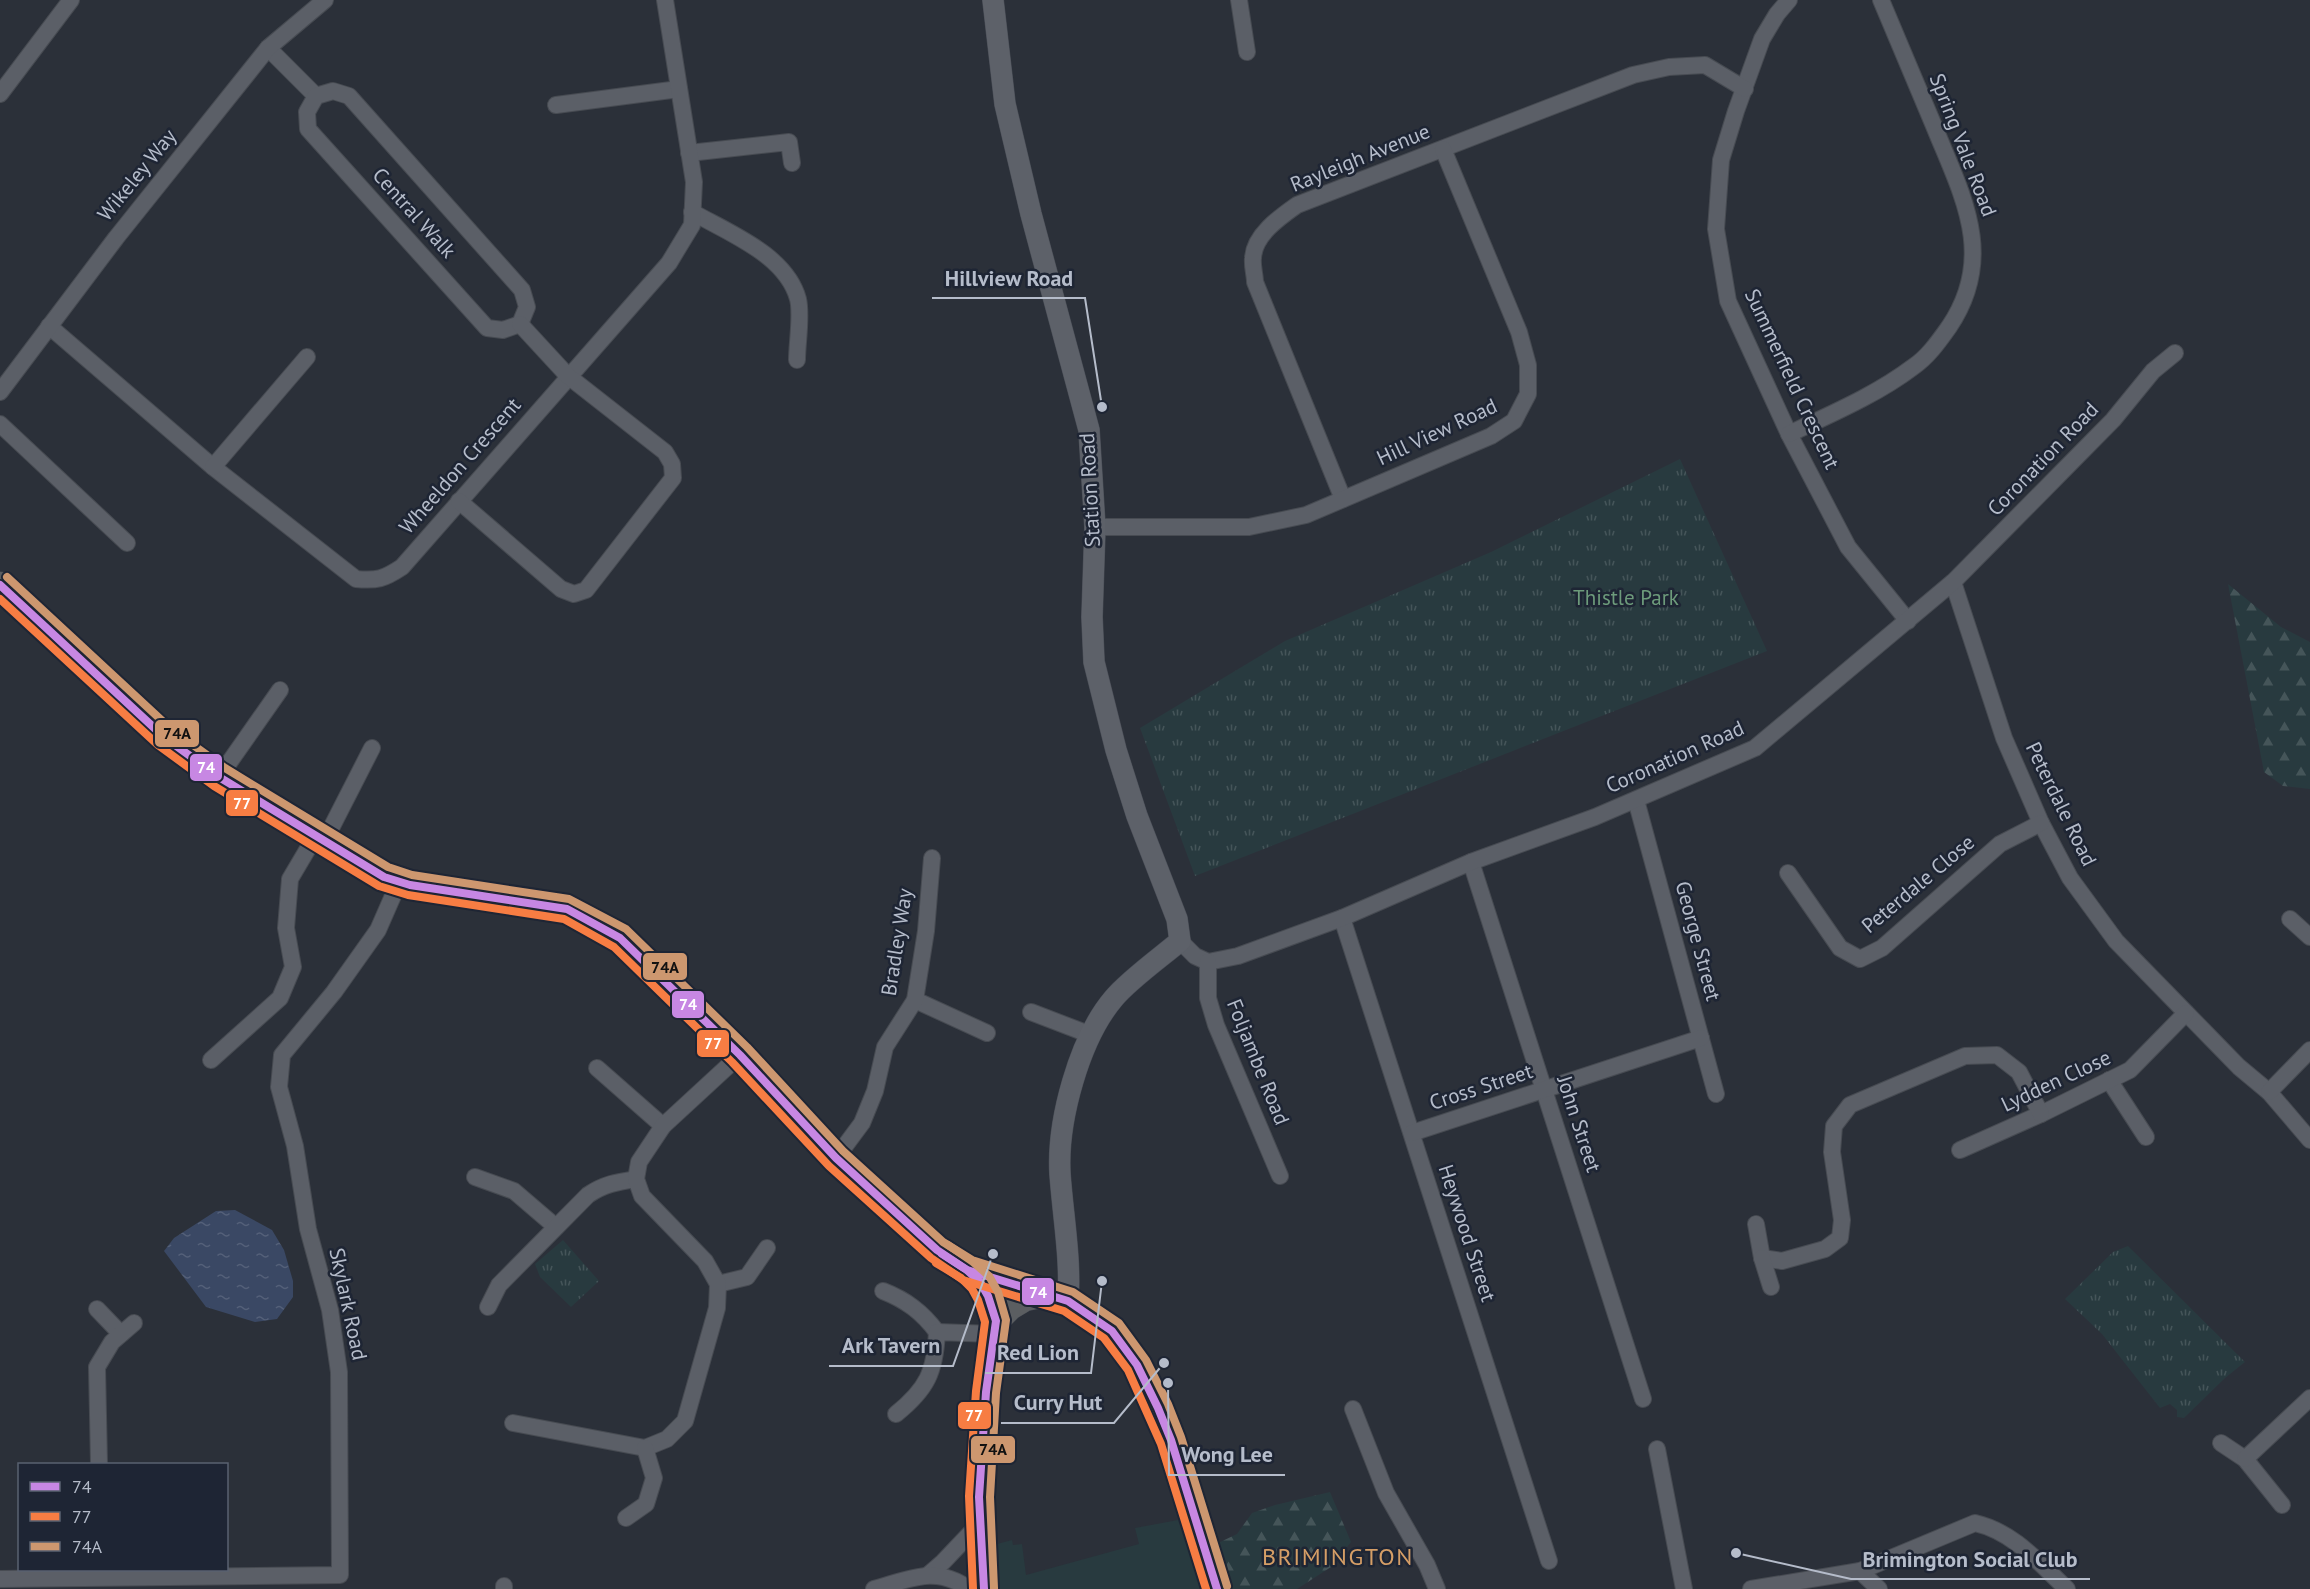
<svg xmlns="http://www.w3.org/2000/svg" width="2310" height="1589" font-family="'PT Sans',sans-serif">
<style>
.green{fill:#283a3f}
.forest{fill:url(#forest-firs)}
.park{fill:url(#park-tufts)}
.water{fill:url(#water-ripples)}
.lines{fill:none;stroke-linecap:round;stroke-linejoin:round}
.minor-casing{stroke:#474b52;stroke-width:18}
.major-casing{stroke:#494d56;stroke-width:22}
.highway-casing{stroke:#484c55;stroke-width:27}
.minor{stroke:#5b5f67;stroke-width:16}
.major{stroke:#5d6169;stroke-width:21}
.highway{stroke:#5b5e61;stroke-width:26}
.bus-1-casing{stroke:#1e2534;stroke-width:12}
.bus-2-casing{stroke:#1e2534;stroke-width:12}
.bus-3-casing{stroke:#1e2534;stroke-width:12}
.bus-1{stroke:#c787e3;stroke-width:8}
.bus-2{stroke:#f77d43;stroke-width:8}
.bus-3{stroke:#cd976f;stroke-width:8}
.labels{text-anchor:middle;stroke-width:5;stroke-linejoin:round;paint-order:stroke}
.street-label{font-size:21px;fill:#b5bcca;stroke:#1e2534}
.park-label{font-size:21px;fill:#6d9b7b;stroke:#1e2534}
.quarter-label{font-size:24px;letter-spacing:1.5px;fill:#d59e66;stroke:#1e2534}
.leader{fill:none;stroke:#b5bcca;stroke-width:2}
.callout-dot{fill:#b5bcca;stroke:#1e2534;stroke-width:2}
.callout-label{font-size:22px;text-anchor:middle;font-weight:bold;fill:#b5bcca;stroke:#1e2534;stroke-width:5;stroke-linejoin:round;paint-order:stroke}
.line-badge{stroke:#1e2534;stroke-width:2}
.badge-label{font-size:16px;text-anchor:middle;font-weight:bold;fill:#fff}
.pale-badge-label{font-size:16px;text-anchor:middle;font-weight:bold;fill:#111}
</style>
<defs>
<pattern id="forest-firs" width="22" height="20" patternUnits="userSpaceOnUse" patternTransform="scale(1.5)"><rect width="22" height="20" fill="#283a3f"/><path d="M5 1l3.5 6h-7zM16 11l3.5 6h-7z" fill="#455559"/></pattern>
<pattern id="park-tufts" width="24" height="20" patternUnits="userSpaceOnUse" patternTransform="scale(1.5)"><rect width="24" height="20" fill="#283a3f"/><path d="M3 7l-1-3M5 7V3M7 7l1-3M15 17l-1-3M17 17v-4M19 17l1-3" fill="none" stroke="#455559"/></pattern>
<pattern id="water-ripples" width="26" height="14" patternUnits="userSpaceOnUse" patternTransform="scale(1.5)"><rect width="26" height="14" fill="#3a4864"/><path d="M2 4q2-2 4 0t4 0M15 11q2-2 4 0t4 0" fill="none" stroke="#546079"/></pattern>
</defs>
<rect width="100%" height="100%" fill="#2b3039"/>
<path class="green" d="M1178,1520L1203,1589H997V1544L1012,1540L1013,1545L1022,1544L1026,1575L1139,1544L1135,1528Z"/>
<g class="forest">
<path d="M2228,584L2281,627L2310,642V789L2283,786L2264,772Z"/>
<path d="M1330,1492L1351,1542L1331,1567L1297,1589H1230L1216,1544L1237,1534L1252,1513L1275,1505Z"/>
</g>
<g class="park">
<path d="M1680,459L1767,651L1195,876L1140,728L1285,641L1491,552Z"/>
<path d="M563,1240L599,1281L571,1307L540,1277L535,1264Z"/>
<path d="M2128,1246L2245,1362L2225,1378L2184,1418L2177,1417V1410L2170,1404L2160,1408L2102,1334L2065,1299L2113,1252Z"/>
</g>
<path class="water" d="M235,1210L272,1230L284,1250L293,1281V1297L277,1319L255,1322L206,1307L164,1251L174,1238L216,1211Z"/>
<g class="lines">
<g class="minor-casing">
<g id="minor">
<path d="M1239,0L1247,52"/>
<path d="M1789,0L1777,14L1762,39L1736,111L1721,160L1716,229L1728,301L1789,434L1848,547L1908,621"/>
<path d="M268,48L316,96"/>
<path d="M333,91L349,96L522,290L527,307L520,324L503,330L487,328L308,129L307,112L316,96Z"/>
<path d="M0,94L71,0"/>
<path d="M556,105L679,89"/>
<path d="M689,153L789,142L792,163"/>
<path d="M692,212C729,233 786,255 798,299C802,315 797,343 797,360"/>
<path d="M49,326L213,467L356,579C377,581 384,579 402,567L669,263L692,225L694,182L665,0"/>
<path d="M0,392L116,238L268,48L325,0"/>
<path d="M0,424L127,543"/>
<path d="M1789,434C1831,414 1876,395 1913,367C1928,357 1939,341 1949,327C1997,256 1962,195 1934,126C1916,84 1899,42 1881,0"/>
<path d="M213,467L307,357"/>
<path d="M1343,499L1255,282C1255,275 1252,266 1253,258C1254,235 1280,217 1297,205L1633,75L1669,67L1705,65L1745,89"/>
<path d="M459,501L561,589L574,594L586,590L673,478L672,464L665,452L568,376L520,324"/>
<path d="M1095,527H1249L1306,515L1491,436L1514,421L1528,394V365L1519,332L1443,149"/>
<path d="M1953,582L2004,738L2041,823L2070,878L2116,941L2239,1067L2269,1092L2310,1140"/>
<path d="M219,777L280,690"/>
<path d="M1636,800L1716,1094"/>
<path d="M325,840L372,748"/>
<path d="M1471,862L1643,1399"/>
<path d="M1788,873L1840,948L1860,959L1882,948L2000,844L2041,823"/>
<path d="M1342,918L1549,1561"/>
<path d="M2290,919L2310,937"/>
<path d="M1180,941L1195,956L1208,962L1238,956L1342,918L1471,862L1595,817L1755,748L1953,582L2113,420L2153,371L2175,353"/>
<path d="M1208,962V998L1216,1025L1280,1176"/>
<path d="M915,1000L987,1033"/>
<path d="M1031,1012L1091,1035"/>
<path d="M211,1060L280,998L293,967L286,928L290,879L316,835"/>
<path d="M597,1068L663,1126"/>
<path d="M2109,1080L2146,1137"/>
<path d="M2269,1092L2310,1050"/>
<path d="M1412,1133L1701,1038"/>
<path d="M1960,1150L2041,1114L2130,1070L2186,1013"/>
<path d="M836,1158L862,1123L875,1091L885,1047L915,1000L926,931L932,858"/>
<path d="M475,1177L514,1191L556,1227"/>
<path d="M1756,1224L1762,1258L1782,1261L1825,1249L1840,1238L1842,1220L1832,1152L1834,1126L1850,1105L1965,1056L1997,1055L2019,1072L2041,1114"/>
<path d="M1762,1258L1771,1287"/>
<path d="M718,1284L747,1277L767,1248"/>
<path d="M883,1291C906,1300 922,1312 937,1332"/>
<path d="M488,1307L499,1285L588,1195C604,1184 617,1182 636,1179"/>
<path d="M97,1309L121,1334"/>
<path d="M1353,1409L1386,1493L1427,1565L1437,1589"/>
<path d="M896,1414C927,1389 935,1372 937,1332L993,1334"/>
<path d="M513,1423L645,1448L667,1439L685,1421L717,1308L718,1284L705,1261L642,1196L636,1179L639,1162L663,1126L740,1055"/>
<path d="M2221,1443L2245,1459L2282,1505"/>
<path d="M1657,1449L1684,1589"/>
<path d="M2245,1459L2310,1398"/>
<path d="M99,1464L97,1367L112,1342L134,1323"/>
<path d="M626,1518L646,1504L654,1478L645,1448"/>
<path d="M1860,1571L1879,1589"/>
<path d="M928,1575L943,1562L980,1523"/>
<path d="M0,1579L340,1575L339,1372L330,1310L308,1229L295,1146L279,1087L282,1055L334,992L378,930L399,882"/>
<path d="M504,1589V1586"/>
<path d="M874,1589C910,1579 936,1565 969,1589"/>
<path d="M1751,1589L1860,1571L1975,1523C2014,1532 2039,1563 2067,1589"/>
</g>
</g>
<g class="major-casing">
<path id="major" d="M993,0L1005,104L1031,214L1089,430L1095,527L1092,617L1094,662L1116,750L1137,816L1177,919L1180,941C1161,957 1129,980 1114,998C1079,1039 1057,1121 1060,1174C1063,1216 1071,1259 1068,1301"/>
</g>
<g class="highway-casing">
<g id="highway">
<path d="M0,585L164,737L219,777L384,877L410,885L567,909L620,938L740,1055L836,1158L937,1250L967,1270L980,1282L988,1296L996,1321"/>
<path d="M967,1270L1068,1301L1112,1331L1137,1365L1158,1408L1171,1440L1217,1589"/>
<path d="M984,1589L979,1497L986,1392L996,1321L1010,1307L1025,1298L1044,1294"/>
</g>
</g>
<use href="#minor" class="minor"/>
<use href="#major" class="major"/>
<use href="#highway" class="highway"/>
<g class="bus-1-casing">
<g id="bus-1">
<path d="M0,585L164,737L219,777L384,877L410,885L567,909L620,938L740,1055L836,1158L937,1250L967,1270L1068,1301L1112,1331L1137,1365L1158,1408L1171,1440L1217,1589"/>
<path d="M942,1254L967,1270L980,1282L988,1296L996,1321L986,1392L979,1497L984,1589"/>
</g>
</g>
<g class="bus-2-casing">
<g id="bus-2">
<path d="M0,599L158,745L214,786L379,886L408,895L564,919L614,947L732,1062L829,1166L931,1258L963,1280L1064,1311L1104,1338L1128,1370L1161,1444L1206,1589"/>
<path d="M936,1263L961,1278L972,1289L978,1300L985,1322L976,1391L969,1496L973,1589"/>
</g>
</g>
<g class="bus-3-casing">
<g id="bus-3">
<path d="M7,577L171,729L225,768L388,867L412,875L569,899L626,929L747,1047L843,1151L943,1242L972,1260L1073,1292L1119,1323L1146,1360L1168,1404L1181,1437L1227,1586"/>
<path d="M948,1245L973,1262L989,1276L998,1292L1006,1320L996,1393L990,1497L994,1588"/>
</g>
</g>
<use href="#bus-1" class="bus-1"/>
<use href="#bus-2" class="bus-2"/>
<use href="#bus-3" class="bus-3"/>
</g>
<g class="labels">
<g class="street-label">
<text transform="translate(1963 145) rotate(69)" y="7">Spring Vale Road</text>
<text transform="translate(1360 158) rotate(-22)" y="7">Rayleigh Avenue</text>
<text transform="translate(137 175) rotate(-51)" y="7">Wikeley Way</text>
<text transform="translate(414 213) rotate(48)" y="7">Central Walk</text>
<text transform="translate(1792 379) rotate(65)" y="7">Summerfield Crescent</text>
<text transform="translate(1437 432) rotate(-25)" y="7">Hill View Road</text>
<text transform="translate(2043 459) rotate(-46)" y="7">Coronation Road</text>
<text transform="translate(460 466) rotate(-49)" y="7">Wheeldon Crescent</text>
<text transform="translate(1090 490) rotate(-93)" y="7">Station Road</text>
<text transform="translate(1675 757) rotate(-24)" y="7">Coronation Road</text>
<text transform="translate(2061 804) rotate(64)" y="7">Peterdale Road</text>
<text transform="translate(1918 884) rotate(-40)" y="7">Peterdale Close</text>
<text transform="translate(1698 941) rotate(75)" y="7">George Street</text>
<text transform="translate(897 942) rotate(-81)" y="7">Bradley Way</text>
<text transform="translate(1258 1062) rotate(68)" y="7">Foljambe Road</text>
<text transform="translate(2056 1081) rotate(-25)" y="7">Lydden Close</text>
<text transform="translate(1481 1087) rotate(-18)" y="7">Cross Street</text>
<text transform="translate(1579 1124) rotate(72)" y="7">John Street</text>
<text transform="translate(1467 1233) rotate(72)" y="7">Heywood Street</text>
<text transform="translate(348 1304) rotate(78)" y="7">Skylark Road</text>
</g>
<g class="park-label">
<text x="1626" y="605">Thistle Park</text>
</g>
<g class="quarter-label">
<text x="1338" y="1565">BRIMINGTON</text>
</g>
</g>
<path class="leader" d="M1102 407L1085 298H932M993 1254L953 1366H829M1102 1281L1091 1373H985M1164 1363L1114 1423H1001M1168 1383L1169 1475H1285M1736 1553L1851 1579H2090"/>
<g class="callout-dot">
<circle cx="1102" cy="407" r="6"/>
<circle cx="993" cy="1254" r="6"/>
<circle cx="1102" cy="1281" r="6"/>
<circle cx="1164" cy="1363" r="6"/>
<circle cx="1168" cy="1383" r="6"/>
<circle cx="1736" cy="1553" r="6"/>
</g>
<g class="callout-label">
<text x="1009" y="286">Hillview Road</text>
<text x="891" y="1353">Ark Tavern</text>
<text x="1038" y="1360">Red Lion</text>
<text x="1058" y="1410">Curry Hut</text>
<text x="1227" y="1462">Wong Lee</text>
<text x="1970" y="1567">Brimington Social Club</text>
</g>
<g class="line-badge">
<rect x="154" y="719" width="46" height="29" rx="6" fill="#cd976f"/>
<rect x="189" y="753" width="34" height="29" rx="6" fill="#c787e3"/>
<rect x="225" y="789" width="34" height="28" rx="6" fill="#f77d43"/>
<rect x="642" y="952" width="46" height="29" rx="6" fill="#cd976f"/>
<rect x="671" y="990" width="34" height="29" rx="6" fill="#c787e3"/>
<rect x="696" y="1029" width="34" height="29" rx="6" fill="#f77d43"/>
<rect x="1021" y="1277" width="34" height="29" rx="6" fill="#c787e3"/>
<rect x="957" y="1401" width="35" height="29" rx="6" fill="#f77d43"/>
<rect x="970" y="1435" width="46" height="29" rx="6" fill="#cd976f"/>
</g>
<g class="badge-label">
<text x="206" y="773">74</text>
<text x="242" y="809">77</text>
<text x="688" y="1010">74</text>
<text x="713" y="1049">77</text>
<text x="1038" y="1298">74</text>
<text x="974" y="1421">77</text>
</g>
<g class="pale-badge-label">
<text x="177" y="739">74A</text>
<text x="665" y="973">74A</text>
<text x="993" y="1455">74A</text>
</g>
<rect x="18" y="1463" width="210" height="108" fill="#1e2534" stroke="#5a6170" stroke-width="1.5"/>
<rect x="30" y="1482" width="30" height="9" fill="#c787e3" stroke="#5a6170" stroke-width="1.5"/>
<text x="72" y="1493" font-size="18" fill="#b5bcca">74</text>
<rect x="30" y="1512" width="30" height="9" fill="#f77d43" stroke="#5a6170" stroke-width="1.5"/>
<text x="72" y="1523" font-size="18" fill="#b5bcca">77</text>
<rect x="30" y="1542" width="30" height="9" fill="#cd976f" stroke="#5a6170" stroke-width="1.5"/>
<text x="72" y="1553" font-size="18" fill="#b5bcca">74A</text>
</svg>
